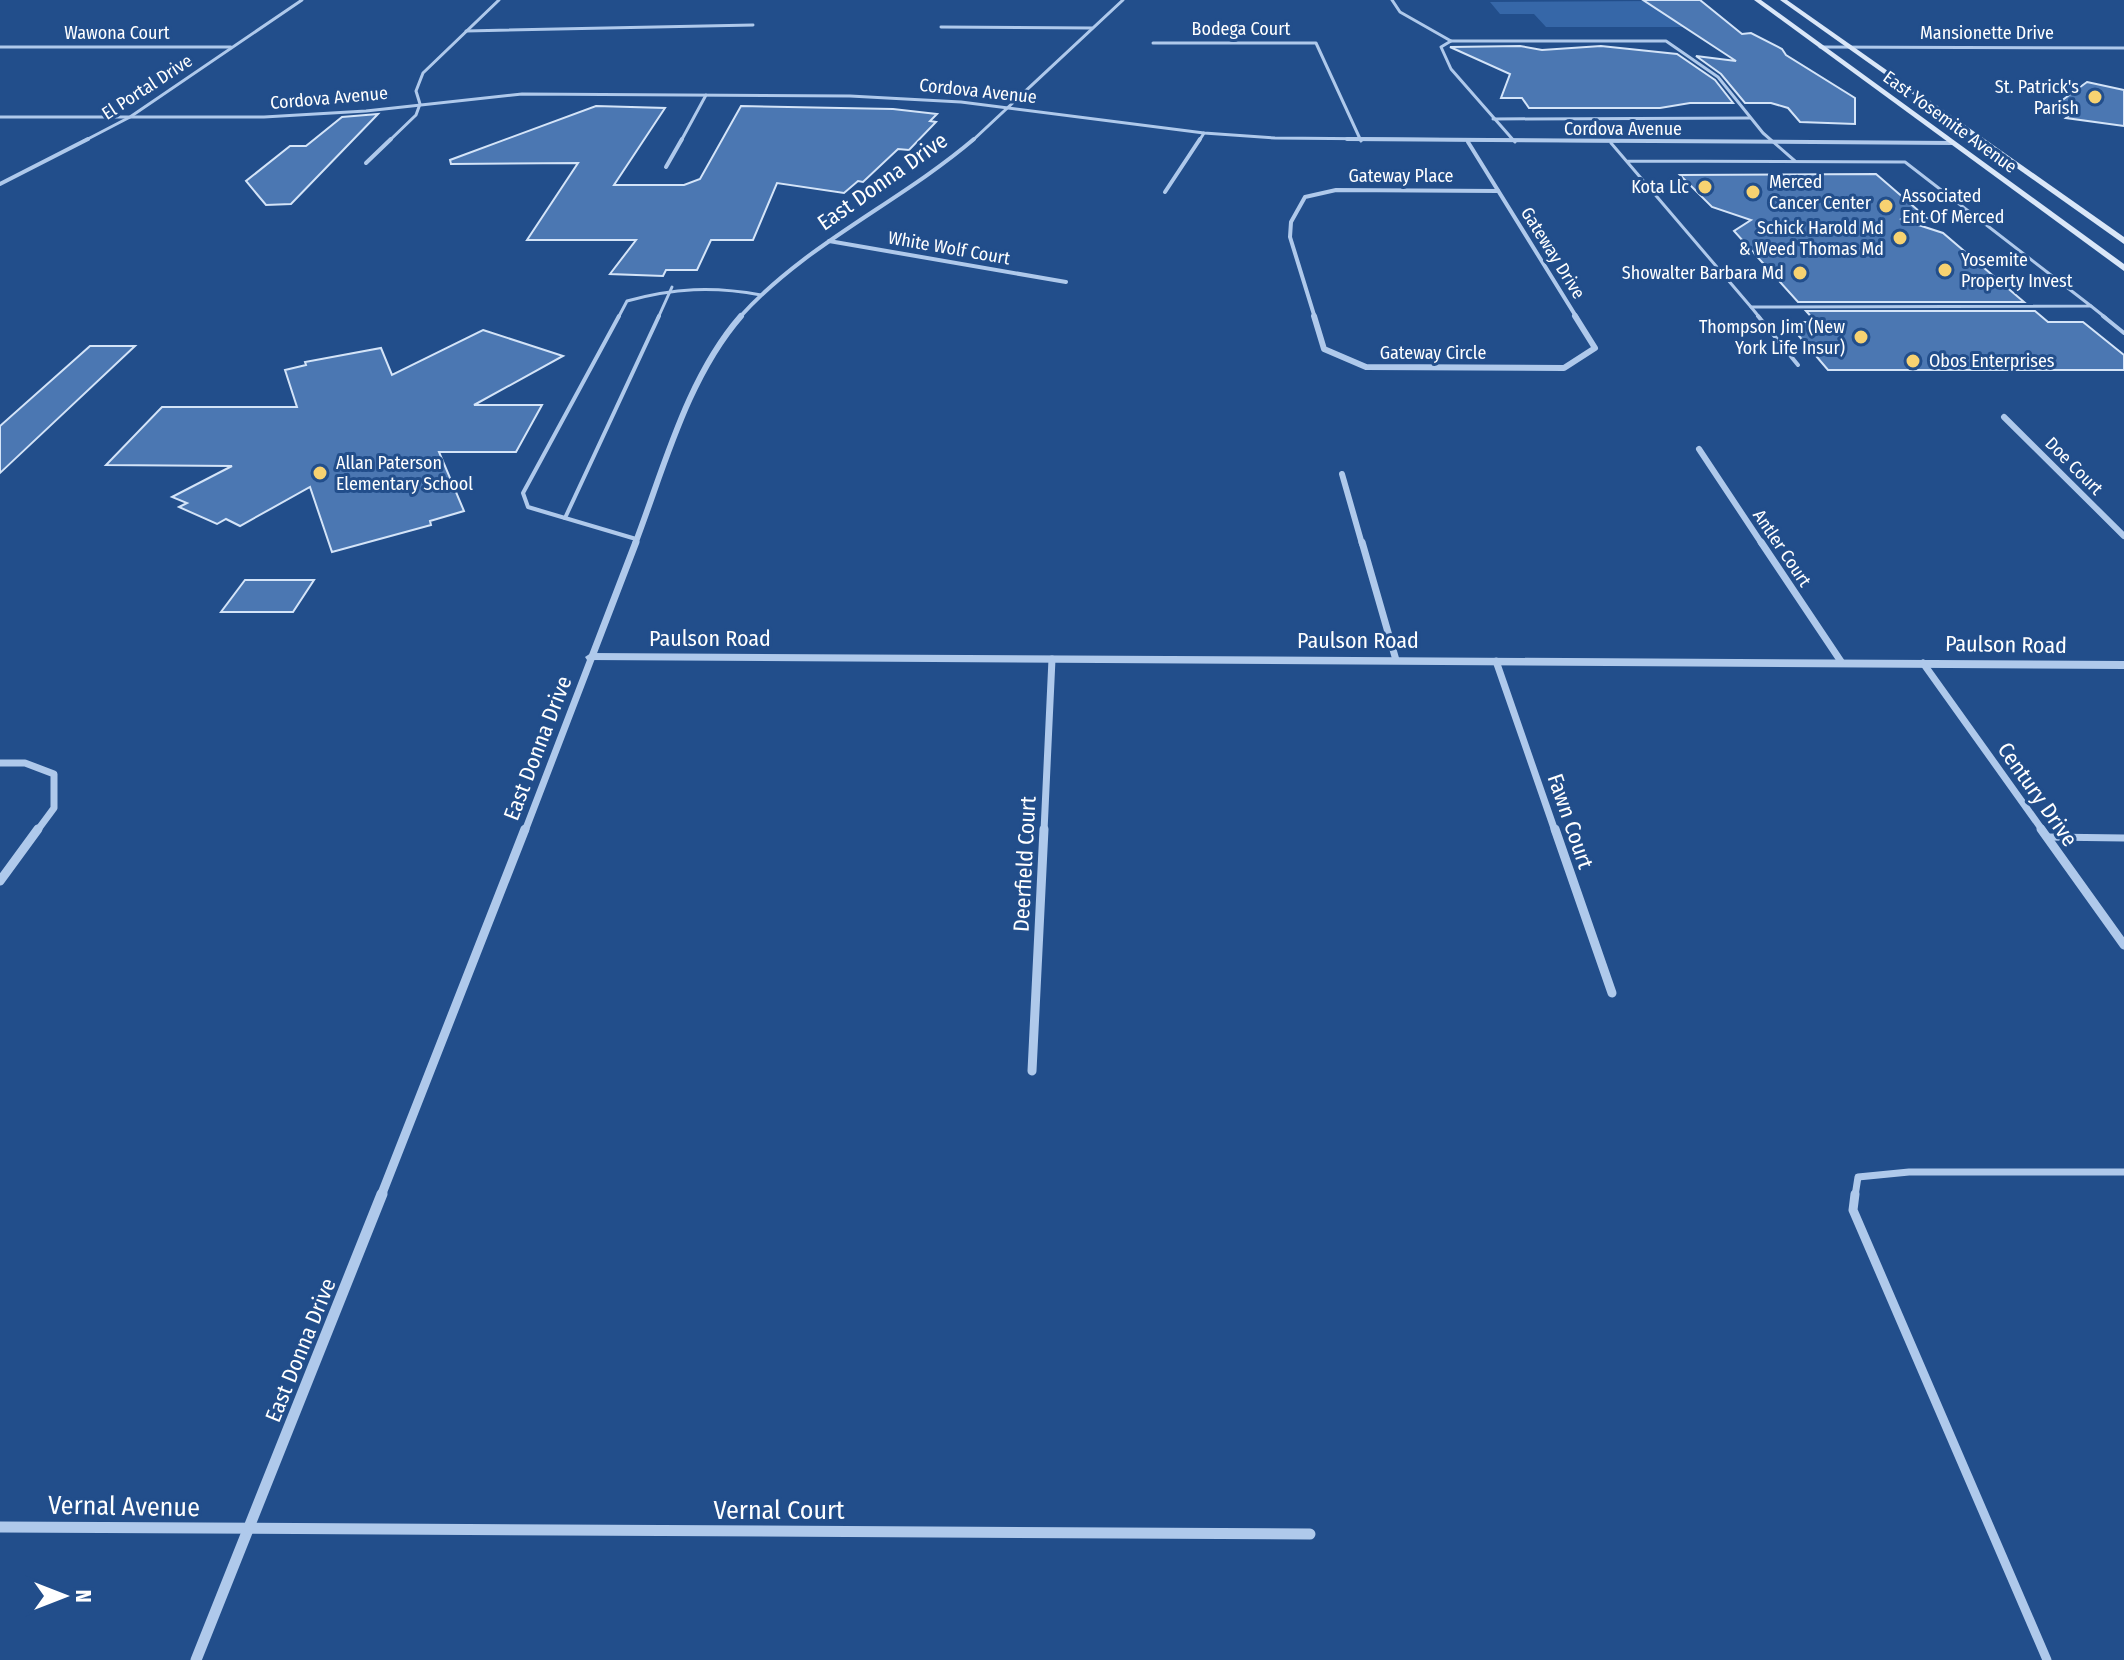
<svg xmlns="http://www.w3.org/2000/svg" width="2124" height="1660" font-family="'Fira Sans Condensed',sans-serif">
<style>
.green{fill:#3667a8}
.building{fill:#4b77b2;stroke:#d4e4f8;stroke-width:2}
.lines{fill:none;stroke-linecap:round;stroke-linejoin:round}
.service-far3{stroke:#afc9eb;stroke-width:3}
.service-far2{stroke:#afc9eb;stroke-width:4}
.service-far1{stroke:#afc9eb;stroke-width:7}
.service{stroke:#afc9eb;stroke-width:9}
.minor-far5{stroke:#afc9eb;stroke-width:3}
.minor-far4{stroke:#afc9eb;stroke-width:4}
.minor-far3{stroke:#afc9eb;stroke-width:6}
.minor-far2{stroke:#afc9eb;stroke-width:7}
.minor-far1{stroke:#afc9eb;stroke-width:9}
.minor{stroke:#afc9eb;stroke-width:11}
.tertiary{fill:#afc9eb;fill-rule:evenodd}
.secondary{fill:#dae7f8;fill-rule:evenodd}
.poi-dot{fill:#f7d271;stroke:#224e8b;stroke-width:3}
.labels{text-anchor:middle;stroke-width:6;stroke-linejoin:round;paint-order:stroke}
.far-street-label{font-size:18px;fill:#fff;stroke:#224e8b}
.far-poi-label{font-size:18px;fill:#fff;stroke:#224e8b;text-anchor:end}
.street-label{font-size:22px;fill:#fff;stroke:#224e8b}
.near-street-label{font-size:26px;fill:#fff;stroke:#224e8b}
</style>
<rect width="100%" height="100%" fill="#224e8b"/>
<path class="green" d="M1657,1L1687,27H1546L1534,14H1500L1490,2Z"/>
<g class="building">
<path d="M1643,0H1700L1742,34L1751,33L1782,49L1786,55L1855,98V124L1800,122L1788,108L1771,103H1745L1721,74L1696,56L1736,61Z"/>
<path d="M1520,46L1542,50L1601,46L1677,54L1715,80L1733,103H1690L1660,108H1529L1522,98H1501L1510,74L1450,47Z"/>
<path d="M2087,82L2124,90V126L2066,118L2074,112L2053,107Z"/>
<path d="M596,106L665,108L614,185H684L700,179L741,106L893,109L937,114L930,121L936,122L909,150L898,149L863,182L858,181L844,193L777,183L753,240H711L697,270H666L663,276L610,274L636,240H527L578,163L451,164L450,160Z"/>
<path d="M378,114L291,204L266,205L246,181L290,146H306L342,117Z"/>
<path d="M1876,174L1927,218L1900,219L1943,233L2024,302H1798L1734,231L1751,220L1712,207L1680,175Z"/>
<path d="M1806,311H2035L2048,322H2083L2124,355V370H1828L1787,322H1816Z"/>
<path d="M483,330L563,356L474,405H542L516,452H439L464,511L430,521L431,525L332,552L310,487L240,526L226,519L217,524L179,507L187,503L172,497L232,466L106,465L162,407H297L285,370L306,365L305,362L381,348L392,375Z"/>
<path d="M90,346H135L0,473V426Z"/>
<path d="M245,580H314L293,612H221Z"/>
</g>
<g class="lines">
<g class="service-far3">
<path d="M1392,0L1400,12L1451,41"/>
<path d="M1493,119L1750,118"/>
<path d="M1515,142L1451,69L1441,47L1451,41H1666L1718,77L1763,133L1795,161"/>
<path d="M1611,143L1751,307L2091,306L1905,162L1627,161"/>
<path d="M2091,306L2106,318"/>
<path d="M1751,307L1760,318"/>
<path d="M618,318L627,301C674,288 713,286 761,295"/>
<path d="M658,318L672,287"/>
</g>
<g class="service-far2">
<path d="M619,316L523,493L528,507L636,539"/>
<path d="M1758,316L1798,365"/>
<path d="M2103,316L2124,333"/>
<path d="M565,518L659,316"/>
</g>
<g class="service-far1">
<path d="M2047,837L2124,838"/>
<path d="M1855,1196L1858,1177L1909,1172H2124"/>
</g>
<path class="service" d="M1855,1194L1853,1210L2047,1660"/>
<g class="minor-far5">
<path d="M941,27L1092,28"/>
<path d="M466,31L753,25"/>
<path d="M1153,43H1316L1361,141"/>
<path d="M0,47H231"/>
<path d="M1820,47L2124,48"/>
<path d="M0,117H264L366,111L522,94L850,96L961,102L1204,133L1275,138L1619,141"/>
<path d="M84,141L130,117L302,0"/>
<path d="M389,141L416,115L420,104L416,91L423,73L499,0"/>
<path d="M681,141L706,95"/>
<path d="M972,141L1123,0"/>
<path d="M1199,141L1204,133"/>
</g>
<g class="minor-far4">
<path d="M1347,139L1953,143"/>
<path d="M1468,142L1577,318"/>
<path d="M366,163L391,139"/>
<path d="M666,167L682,139"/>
<path d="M0,184L88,139"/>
<path d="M1165,192L1200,139"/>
<path d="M829,241L1066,282"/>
<path d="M739,318C805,244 899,203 974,139"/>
<path d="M1315,318L1290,237L1291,222L1305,197L1336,190L1498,191"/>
</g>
<g class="minor-far3">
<path d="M1314,316L1324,349L1366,367L1564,368L1595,348L1575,316"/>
<path d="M2004,417L2124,536"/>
<path d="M1699,449L1762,544"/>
<path d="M1342,474L1362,544"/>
<path d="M635,544C664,468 687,378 741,316"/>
</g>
<g class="minor-far2">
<path d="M1362,542L1396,660"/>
<path d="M1761,542L1842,663"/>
<path d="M1496,661L1555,831"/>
<path d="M1923,663L2043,831"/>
<path d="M0,763H25L54,774V808L37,831"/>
<path d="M525,831L636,542"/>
<path d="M1044,831L1052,659"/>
</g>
<g class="minor-far1">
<path d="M1555,829L1612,993"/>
<path d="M2041,829L2124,945"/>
<path d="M0,881L38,829"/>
<path d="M1032,1071L1044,829"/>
<path d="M381,1196L525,829"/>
</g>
<g class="minor">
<path d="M0,1527L1310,1534"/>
<path d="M196,1660L382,1194"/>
</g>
<path class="tertiary" d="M591,653L2124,661V669L587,660L585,657Z"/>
<g class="secondary">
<path d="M1754,0H1761L2124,264V271Z"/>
<path d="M1780,0H1787L2124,237V244Z"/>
</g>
</g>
<g class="poi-dot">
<circle cx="2095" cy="97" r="8"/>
<circle cx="1705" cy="187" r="8"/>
<circle cx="1753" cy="192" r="8"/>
<circle cx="1886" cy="206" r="8"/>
<circle cx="1900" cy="238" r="8"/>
<circle cx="1945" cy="270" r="8"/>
<circle cx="1800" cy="273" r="8"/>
<circle cx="1861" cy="337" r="8"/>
<circle cx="1913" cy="361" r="8"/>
<circle cx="320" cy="473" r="8"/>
</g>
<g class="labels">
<g class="far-street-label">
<text x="1241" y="35">Bodega Court</text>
<text x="117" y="39">Wawona Court</text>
<text x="1987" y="39">Mansionette Drive</text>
<text transform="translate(147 87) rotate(-33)" y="6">El Portal Drive</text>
<text transform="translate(978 91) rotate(6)" y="6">Cordova Avenue</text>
<text transform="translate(329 98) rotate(-5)" y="6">Cordova Avenue</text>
<text transform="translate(1950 122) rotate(36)" y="6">East Yosemite Avenue</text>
<text x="1623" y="135">Cordova Avenue</text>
<text x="1401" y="182">Gateway Place</text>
<text transform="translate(949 248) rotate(10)" y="6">White Wolf Court</text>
<text transform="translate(1553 253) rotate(58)" y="6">Gateway Drive</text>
<text x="1433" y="359">Gateway Circle</text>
<text transform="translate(2074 466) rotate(45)" y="6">Doe Court</text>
<text transform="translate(1782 548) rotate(56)" y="6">Antler Court</text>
</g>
<g class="far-poi-label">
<text x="2079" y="93">St. Patrick's<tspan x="2079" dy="21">Parish</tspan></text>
<text x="1769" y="188" text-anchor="start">Merced<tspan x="1769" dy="21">Cancer Center</tspan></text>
<text x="1689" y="193">Kota Llc</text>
<text x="1902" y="202" text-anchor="start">Associated<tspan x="1902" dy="21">Ent Of Merced</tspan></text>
<text x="1884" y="234">Schick Harold Md<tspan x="1884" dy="21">&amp; Weed Thomas Md</tspan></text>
<text x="1961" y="266" text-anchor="start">Yosemite<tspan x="1961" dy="21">Property Invest</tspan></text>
<text x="1784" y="279">Showalter Barbara Md</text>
<text x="1845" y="333">Thompson Jim (New<tspan x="1845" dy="21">York Life Insur)</tspan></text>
<text x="1929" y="367" text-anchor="start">Obos Enterprises</text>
<text x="336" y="469" text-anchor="start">Allan Paterson<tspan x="336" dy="21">Elementary School</tspan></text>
</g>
<g class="street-label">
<text transform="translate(882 181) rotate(-35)" y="8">East Donna Drive</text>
<text x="710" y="646">Paulson Road</text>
<text x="1358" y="648">Paulson Road</text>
<text transform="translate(2006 644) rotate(1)" y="8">Paulson Road</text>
<text transform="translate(537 748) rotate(-69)" y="8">East Donna Drive</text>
<text transform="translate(2038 794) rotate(55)" y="8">Century Drive</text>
<text transform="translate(1571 821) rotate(71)" y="8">Fawn Court</text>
<text transform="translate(1024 864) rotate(-87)" y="8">Deerfield Court</text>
<text transform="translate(300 1350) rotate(-68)" y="8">East Donna Drive</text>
</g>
<g class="near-street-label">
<text transform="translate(124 1506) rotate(1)" y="9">Vernal Avenue</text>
<text x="779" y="1519">Vernal Court</text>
</g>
</g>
<g transform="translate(64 1596) rotate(90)" stroke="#224e8b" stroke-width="6" paint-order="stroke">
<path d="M0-6L14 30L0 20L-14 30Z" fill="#ffffff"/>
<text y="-12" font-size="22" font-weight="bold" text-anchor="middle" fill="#ffffff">N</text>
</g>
</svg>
